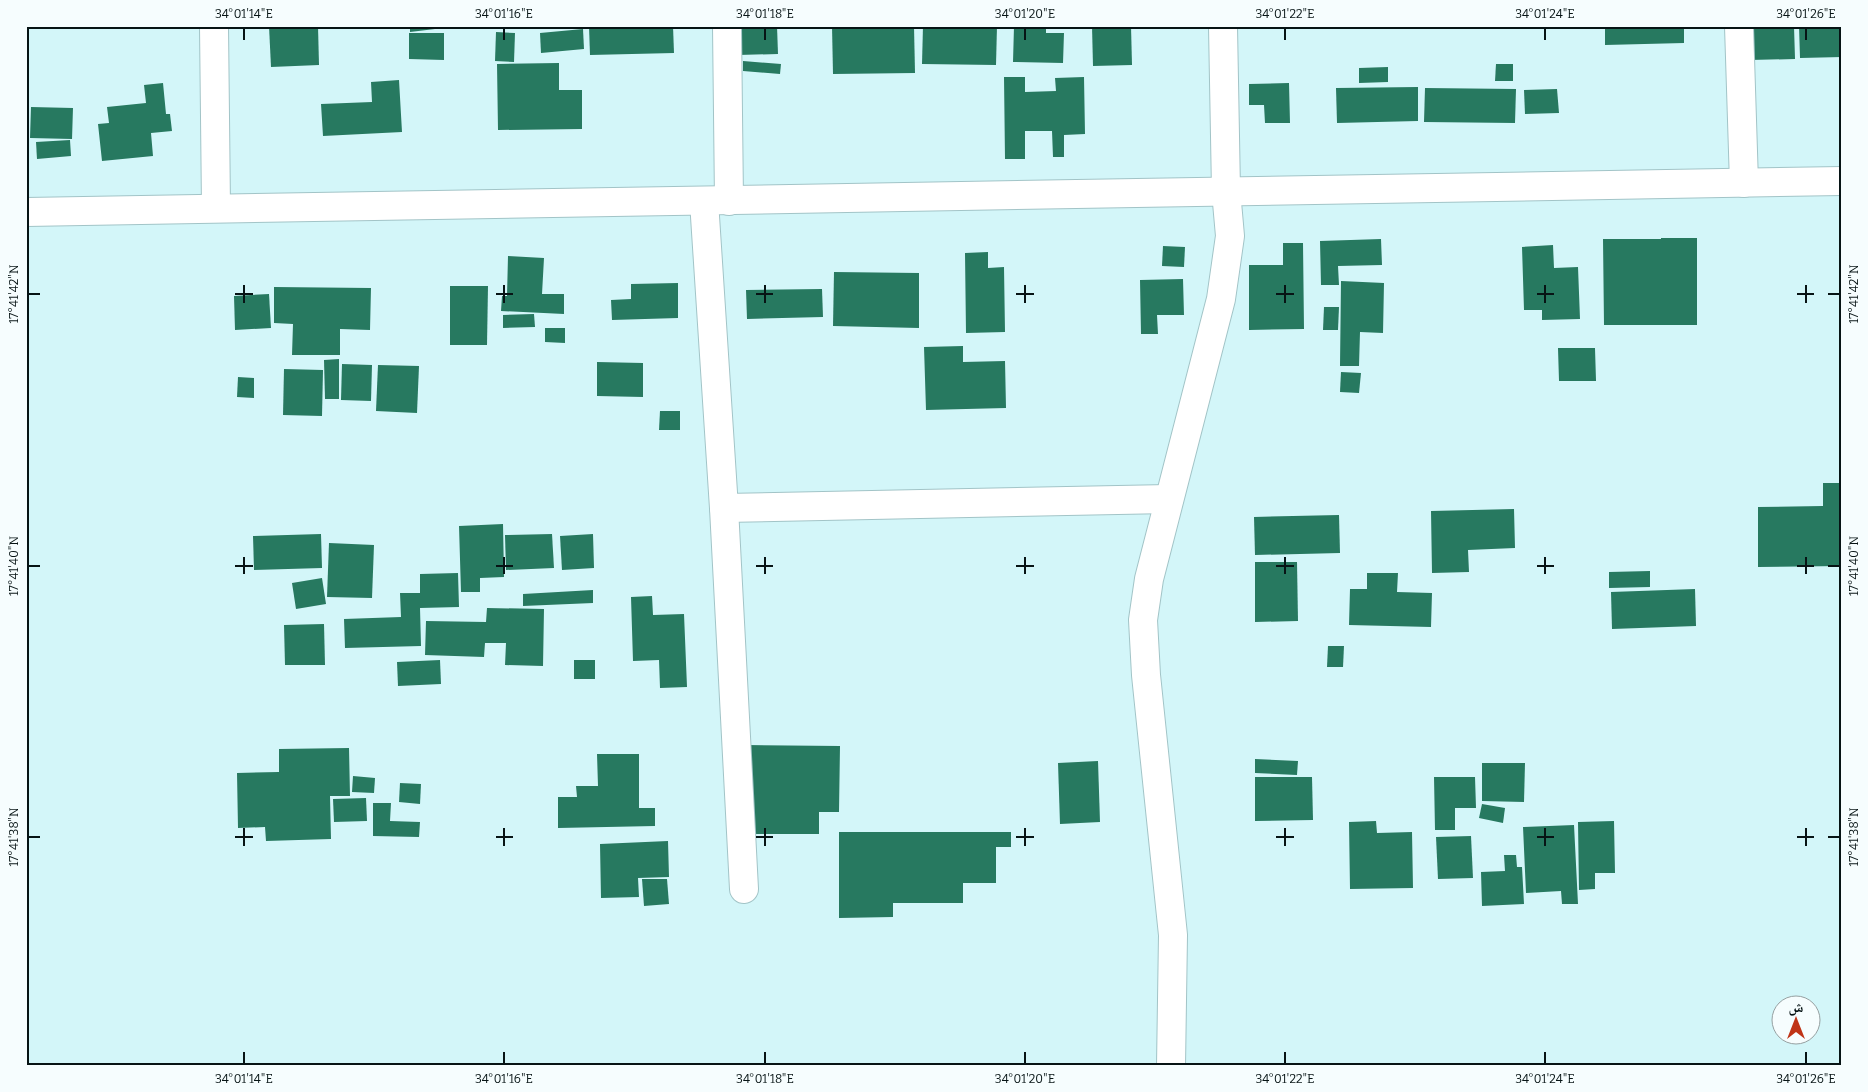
<svg xmlns="http://www.w3.org/2000/svg" width="1868" height="1092" font-family="Bitter,'Noto Naskh Arabic',serif">
<style>
.building{fill:#277960}
.lines{fill:none;stroke-linecap:round;stroke-linejoin:round}
.minor-casing{stroke:#a2c4c7;stroke-width:30}
.minor{stroke:#fff;stroke-width:28}
.ticks{fill:none;stroke:#071415;stroke-width:2}
.neatline{fill:none;stroke:#071415;stroke-width:2}
.ticks-label{font-size:12px;text-anchor:middle;fill:#071415}
</style>
<rect width="100%" height="100%" fill="#d3f6f9"/>
<g class="building">
<path d="M269,26H318L319,65L271,67Z"/>
<path d="M410,26H435V29L410,32Z"/>
<path d="M589,26H673L674,53L590,55Z"/>
<path d="M738,26H777L778,54L738,55Z"/>
<path d="M832,26H914L915,73L833,74Z"/>
<path d="M923,26H997L996,65L922,64Z"/>
<path d="M1014,26H1046V33H1064L1063,63L1013,62Z"/>
<path d="M1092,26H1131L1132,65L1093,66Z"/>
<path d="M1605,26H1684V43L1605,45Z"/>
<path d="M1750,26H1794L1795,59L1750,60Z"/>
<path d="M1799,26H1842V57L1800,58Z"/>
<path d="M583,29L584,49L541,53L540,33Z"/>
<path d="M496,32L515,33L514,62L495,61Z"/>
<path d="M409,33H444V60L409,59Z"/>
<path d="M743,61L781,64L780,74L743,71Z"/>
<path d="M559,63V90H582V129L498,130L497,64Z"/>
<path d="M1496,64H1513V81H1495Z"/>
<path d="M1388,67V82L1359,83V68Z"/>
<path d="M1004,77H1025V92L1056,91L1055,78L1084,77L1085,134L1064,135V157H1053L1052,131H1025V159H1005Z"/>
<path d="M399,80L402,132L323,136L321,104L372,102L371,82Z"/>
<path d="M163,83L166,114H170L172,131L151,133L153,156L102,161L98,124L109,123L107,107L146,103L144,85Z"/>
<path d="M1289,83L1290,123H1265L1264,105H1249V84Z"/>
<path d="M1418,87V121L1337,123L1336,88Z"/>
<path d="M1425,88L1516,89L1515,123L1424,122Z"/>
<path d="M1557,89L1559,113L1525,114L1524,90Z"/>
<path d="M31,107L73,108L72,139L30,138Z"/>
<path d="M70,140L71,156L37,159L36,142Z"/>
<path d="M1661,238H1697V325H1604L1603,239H1661Z"/>
<path d="M1381,239L1382,265L1338,266L1339,285H1321L1320,241Z"/>
<path d="M1283,243H1303L1304,329L1249,330V265H1283Z"/>
<path d="M1553,245L1554,268L1578,267L1580,319L1542,320V310H1524L1522,247Z"/>
<path d="M1163,246L1185,247L1184,267L1162,266Z"/>
<path d="M988,252V268L1004,267L1005,332L966,333L965,253Z"/>
<path d="M508,256L544,258L542,294H564V314L501,311L502,296H507Z"/>
<path d="M834,272L919,273V328L833,326Z"/>
<path d="M1183,279L1184,315H1157L1158,334H1141L1140,280Z"/>
<path d="M1341,281L1384,283L1383,333L1360,332L1359,366H1340Z"/>
<path d="M678,283V318L612,320L611,300L631,299V284Z"/>
<path d="M450,286H488L487,345H450Z"/>
<path d="M274,287L371,288L370,330L340,329V355H292L293,324L274,323Z"/>
<path d="M822,289L823,317L747,319L746,290Z"/>
<path d="M269,294L271,328L235,330L234,296Z"/>
<path d="M1324,307H1339L1338,330H1323Z"/>
<path d="M534,314L535,327L503,328V315Z"/>
<path d="M545,328H565V343L545,342Z"/>
<path d="M963,346V362L1005,361L1006,408L926,410L924,347Z"/>
<path d="M1558,348H1595L1596,381H1559Z"/>
<path d="M339,359V399H325L324,360Z"/>
<path d="M597,362L643,363V397L597,396Z"/>
<path d="M342,364L372,365L371,401L341,400Z"/>
<path d="M378,365L419,366L417,413L376,411Z"/>
<path d="M284,369L323,370L322,416L283,415Z"/>
<path d="M1341,372L1361,373L1359,393L1340,392Z"/>
<path d="M238,377L254,378V398L237,397Z"/>
<path d="M660,411H680V430H659Z"/>
<path d="M1823,483H1842V566L1758,567V507L1823,506Z"/>
<path d="M1514,509L1515,548L1468,550L1469,572L1432,573L1431,511Z"/>
<path d="M1339,515L1340,553L1255,555L1254,517Z"/>
<path d="M503,524L504,577L480,578V592H461L459,526Z"/>
<path d="M321,534L322,568L254,570L253,536Z"/>
<path d="M552,534L554,568L506,570L505,535Z"/>
<path d="M593,534L594,568L562,570L560,536Z"/>
<path d="M329,543L374,545L372,598L327,597Z"/>
<path d="M1255,562H1297L1298,621L1255,622Z"/>
<path d="M1650,571V587L1609,588V572Z"/>
<path d="M458,573L459,607L420,608L421,646L345,648L344,619L401,617L400,593H420V574Z"/>
<path d="M1367,573H1398L1397,592L1432,593L1431,627L1349,625L1350,589H1367Z"/>
<path d="M322,578L326,604L296,609L292,583Z"/>
<path d="M1695,589L1696,626L1612,629L1611,592Z"/>
<path d="M593,590V603L523,606V594Z"/>
<path d="M652,596L653,615L684,614L687,687L660,688L659,660L633,661L631,597Z"/>
<path d="M487,608L544,609L543,666L505,665L506,643H485L484,657L425,655L426,621L486,622Z"/>
<path d="M324,624L325,665H285L284,625Z"/>
<path d="M1328,646H1344L1343,667H1327Z"/>
<path d="M440,660L441,684L398,686L397,662Z"/>
<rect x="574" y="660" width="21" height="19"/>
<path d="M746,745L840,746L839,812H819V834H745Z"/>
<path d="M349,748L350,796H330L331,839L266,841L265,827L238,828L237,773L279,772V749Z"/>
<path d="M597,754H639V808H655V826L558,828V797H577L576,786H598Z"/>
<path d="M1255,759L1298,761L1297,775L1255,773Z"/>
<path d="M1098,761L1100,822L1060,824L1058,763Z"/>
<path d="M1482,763H1525L1524,802L1482,801Z"/>
<path d="M353,776L375,778L374,793L352,792Z"/>
<path d="M1255,777H1312L1313,820L1255,821Z"/>
<path d="M1434,777H1475L1476,808H1455V830H1435Z"/>
<path d="M400,783L421,784L420,804L399,802Z"/>
<path d="M366,798L367,821L334,822L333,799Z"/>
<path d="M373,803H391L390,821L420,822L419,837L373,836Z"/>
<path d="M1482,804L1505,808L1503,823L1479,818Z"/>
<path d="M1376,821L1377,833L1412,832L1413,888L1350,889L1349,822Z"/>
<path d="M1614,821L1615,873H1595V889L1579,890L1578,822Z"/>
<path d="M1574,825L1578,904H1562L1561,891L1526,893L1523,827Z"/>
<path d="M839,832H1011V847H996V883H963V903H893V917L839,918Z"/>
<path d="M1471,836L1473,878L1438,879L1436,837Z"/>
<path d="M668,841L669,877L638,878L639,897L601,898L600,844Z"/>
<path d="M1504,855H1516L1517,867H1522L1524,904L1482,906L1481,872L1505,871Z"/>
<path d="M642,879H667L669,904L644,906Z"/>
</g>
<g class="lines">
<g class="minor-casing">
<g id="minor">
<path d="M214,26L216,208"/>
<path d="M727,26L729,201"/>
<path d="M1739,26L1744,183"/>
<path d="M704,201L724,508L744,889"/>
<path d="M26,212L1842,181"/>
<path d="M724,508L1169,499"/>
<path d="M1171,1066L1173,935L1146,675L1143,620L1149,579L1221,299L1230,236L1226,191L1223,26"/>
</g>
</g>
<use href="#minor" class="minor"/>
</g>
<path class="ticks" d="M244,28V40M504,28V40M765,28V40M1025,28V40M1285,28V40M1545,28V40M1806,28V40M244,285V303M504,285V303M765,285V303M1025,285V303M1285,285V303M1545,285V303M1806,285V303M28,294H40M235,294H253M496,294H513M756,294H773M1016,294H1034M1276,294H1294M1537,294H1554M1797,294H1814M1828,294H1840M244,557V574M504,557V574M765,557V574M1025,557V574M1285,557V574M1545,557V574M1806,557V574M28,566H40M235,566H253M496,566H513M756,566H773M1016,566H1034M1276,566H1294M1537,566H1554M1797,566H1814M1828,566H1840M244,828V846M504,828V846M765,828V846M1025,828V846M1285,828V846M1545,828V846M1806,828V846M28,837H40M235,837H253M496,837H513M756,837H773M1016,837H1034M1276,837H1294M1537,837H1554M1797,837H1814M1828,837H1840M244,1052V1064M504,1052V1064M765,1052V1064M1025,1052V1064M1285,1052V1064M1545,1052V1064M1806,1052V1064"/>
<rect width="1868" height="1092" fill="none" stroke="#f6fdfe" stroke-width="55"/>
<g transform="translate(1796 1020)"><circle r="24" fill="#f6fdfe" stroke="#96a0a1"/>
<path d="M0-4L9 19L0 12L-9 19Z" fill="#bf3417"/>
<text y="-8" font-size="14" font-weight="bold" text-anchor="middle" fill="#071415">ش</text>
</g>
<rect x="28" y="28" width="1812" height="1036" class="neatline"/>
<g class="ticks-label">
<text x="244" y="18">34°01'14"E</text>
<text x="504" y="18">34°01'16"E</text>
<text x="765" y="18">34°01'18"E</text>
<text x="1025" y="18">34°01'20"E</text>
<text x="1285" y="18">34°01'22"E</text>
<text x="1545" y="18">34°01'24"E</text>
<text x="1806" y="18">34°01'26"E</text>
<text transform="translate(14 294) rotate(-90)" y="4">17°41'42"N</text>
<text transform="translate(1854 294) rotate(-90)" y="4">17°41'42"N</text>
<text transform="translate(14 566) rotate(-90)" y="4">17°41'40"N</text>
<text transform="translate(1854 566) rotate(-90)" y="4">17°41'40"N</text>
<text transform="translate(14 837) rotate(-90)" y="4">17°41'38"N</text>
<text transform="translate(1854 837) rotate(-90)" y="4">17°41'38"N</text>
<text x="244" y="1083">34°01'14"E</text>
<text x="504" y="1083">34°01'16"E</text>
<text x="765" y="1083">34°01'18"E</text>
<text x="1025" y="1083">34°01'20"E</text>
<text x="1285" y="1083">34°01'22"E</text>
<text x="1545" y="1083">34°01'24"E</text>
<text x="1806" y="1083">34°01'26"E</text>
</g>
</svg>
